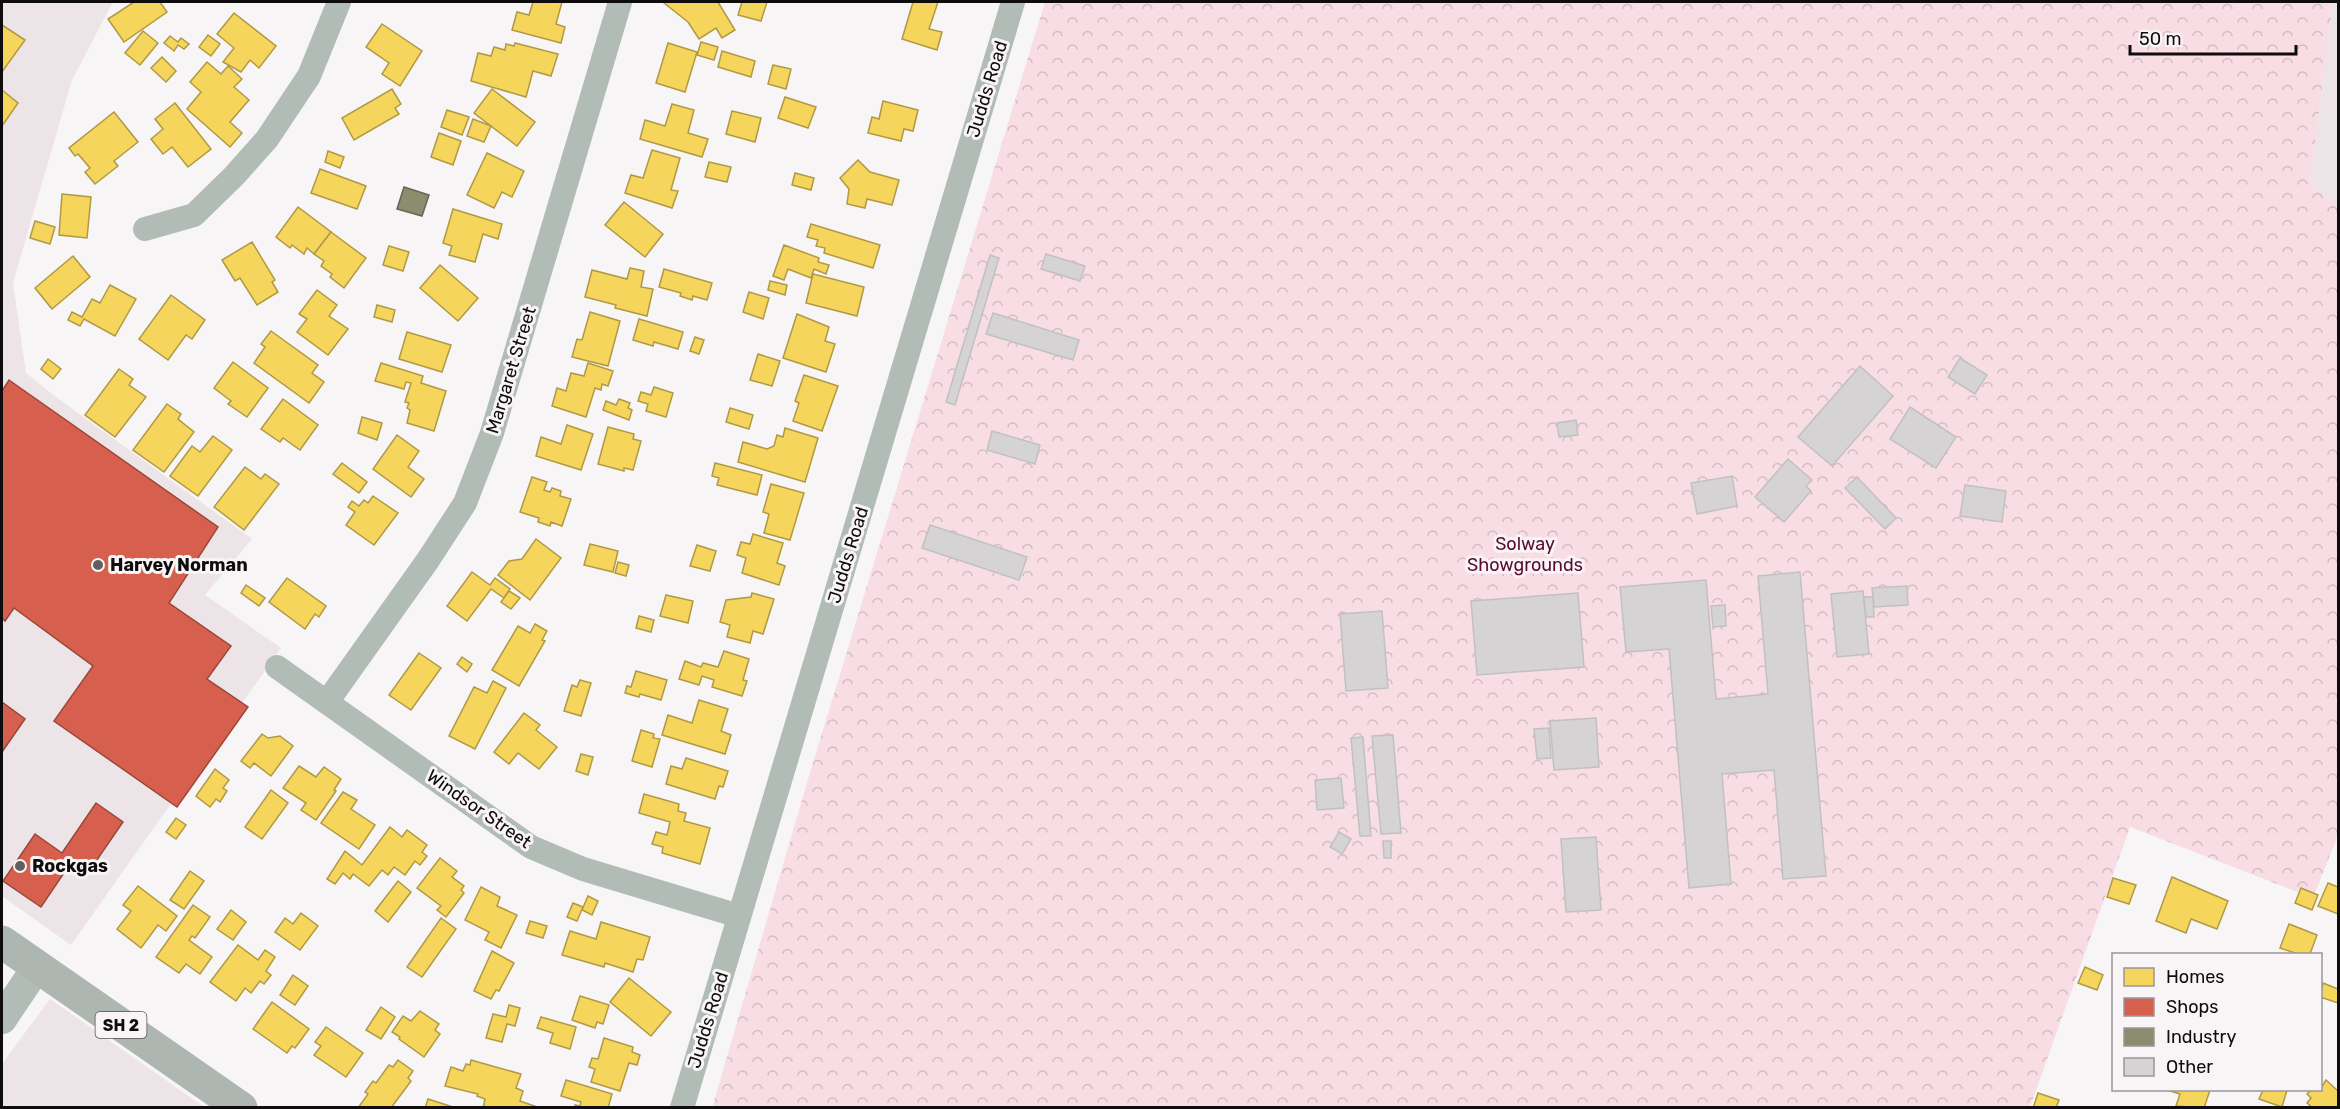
<svg xmlns="http://www.w3.org/2000/svg" width="2340" height="1109" font-family="Rubik,sans-serif">
<style>
.built{fill:#ede4e7}
.park{fill:url(#park-crowns)}
.homes{fill:#f6d55c;stroke:#b09944;stroke-width:1.5}
.shops{fill:#d6604d;stroke:#9a473a;stroke-width:1.5}
.industry{fill:#8c8c6e;stroke:#666651;stroke-width:1.5}
.building{fill:#d5d3d3;stroke:#c2c0c0;stroke-width:1.5}
.lines{fill:none;stroke-linecap:round;stroke-linejoin:round}
.minor{stroke:#b2bcb6;stroke-width:24}
.tertiary{stroke:#b2bcb6;stroke-width:30}
.trunk{stroke:#aeb6b2;stroke-width:33}
.poi-dot{fill:#605e5e;stroke:#f9f4f6;stroke-width:2}
.labels{text-anchor:middle;stroke-width:6;stroke-linejoin:round;paint-order:stroke}
.shield{fill:#f9f4f6;stroke:#545252;stroke-width:1.5}
.shield-label{font-size:16px;font-weight:bold;fill:#0e0c0c}
.street-label{font-size:18px;fill:#0e0c0c;stroke:#f9f4f6}
.park-label{font-size:18px;fill:#580b2f;stroke:#f9f4f6}
.poi-label{font-size:18px;font-weight:bold;fill:#0e0c0c;stroke:#f9f4f6;text-anchor:start}
</style>
<defs>
<pattern id="park-crowns" width="20" height="18" patternUnits="userSpaceOnUse" patternTransform="scale(1.5)"><rect width="20" height="18" fill="#f8dde5"/><path d="M2 6a3 3 0 1 1 6 0M12 15a3 3 0 1 1 6 0" fill="none" stroke="#d3bcc3"/></pattern>
</defs>
<rect width="100%" height="100%" fill="#f8f5f6"/>
<g class="built">
<path d="M2,2H113L72,80L13,283L26,373L56,397L252,539L205,595L281,648L71,945L2,896Z"/>
<path d="M2333,2H2338V207L2310,183Z"/>
<path d="M50,999L204,1107H2V1064Z"/>
</g>
<path class="park" d="M1045,2H2333L2310,183L2338,207V835L2313,898L2130,827L2030,1107L712,1108L809,776Z"/>
<g class="homes">
<path d="M134,2H160L167,12L124,42L108,19Z"/>
<path d="M533,2H562L556,24L565,27L561,43L512,30L517,12L529,15Z"/>
<path d="M665,2H718L735,30L722,38L716,28L699,39L688,22L664,3Z"/>
<path d="M742,2H767L761,21L738,15Z"/>
<path d="M913,2H938L929,29L942,32L937,50L902,39Z"/>
<path d="M234,13L276,46L259,68L250,60L241,72L223,62L234,48L217,34Z"/>
<path d="M382,24L422,51L400,86L382,74L389,63L366,47Z"/>
<path d="M2,25L25,40L2,72Z"/>
<path d="M143,31L158,43L140,65L125,53Z"/>
<path d="M208,35L220,44L211,56L199,47Z"/>
<path d="M170,36L178,42L181,38L189,44L184,49L178,45L174,51L164,43Z"/>
<path d="M701,42L718,47L714,60L697,55Z"/>
<path d="M515,43L558,54L551,76L533,71L526,97L471,81L478,53L491,56L494,47L505,50L506,44L514,46Z"/>
<path d="M668,43L697,52L685,92L656,83Z"/>
<path d="M722,51L755,61L751,77L718,67Z"/>
<path d="M162,57L176,71L166,82L151,68Z"/>
<path d="M207,62L221,74L228,66L242,79L234,87L249,100L230,122L242,133L230,147L187,109L201,92L190,82Z"/>
<path d="M773,65L791,69L786,89L768,84Z"/>
<path d="M392,89L401,104L395,108L399,114L354,140L342,118Z"/>
<path d="M492,89L535,122L517,146L474,113Z"/>
<path d="M2,90L18,103L2,126Z"/>
<path d="M785,97L816,107L808,128L778,118Z"/>
<path d="M883,101L918,110L913,131L904,129L901,141L868,133L872,117L879,119Z"/>
<path d="M175,103L211,149L188,167L172,147L163,154L151,139L163,129L155,119Z"/>
<path d="M672,104L694,110L688,133L708,139L702,157L640,139L645,120L665,126Z"/>
<path d="M447,110L469,117L462,135L441,127Z"/>
<path d="M732,111L761,118L755,142L726,134Z"/>
<path d="M114,112L138,142L114,161L118,166L95,184L85,172L90,168L78,154L75,156L69,148Z"/>
<path d="M473,119L491,126L484,142L467,136Z"/>
<path d="M439,133L461,141L453,165L431,157Z"/>
<path d="M652,150L680,158L671,190L678,191L672,208L625,193L631,175L643,178Z"/>
<path d="M328,151L344,157L340,168L325,162Z"/>
<path d="M487,153L524,171L512,197L502,192L494,208L467,195Z"/>
<path d="M858,160L870,172L899,180L892,205L867,199L865,208L847,204L849,189L840,178Z"/>
<path d="M709,162L731,167L727,182L705,177Z"/>
<path d="M320,169L366,186L357,209L311,193Z"/>
<path d="M795,173L814,178L811,190L792,185Z"/>
<path d="M62,194L91,197L87,238L59,235Z"/>
<path d="M624,202L663,234L645,257L605,225Z"/>
<path d="M298,207L331,232L314,254L307,248L304,254L292,245L290,248L276,237Z"/>
<path d="M453,209L502,224L498,239L483,234L475,262L449,255L452,246L443,243Z"/>
<path d="M35,221L55,227L50,244L30,238Z"/>
<path d="M811,224L880,245L873,268L824,253L825,248L816,246L818,240L807,237Z"/>
<path d="M331,232L366,258L344,288L330,277L332,274L321,266L324,261L314,254Z"/>
<path d="M252,242L275,280L272,282L278,292L257,305L240,278L235,281L222,260Z"/>
<path d="M784,245L819,258L818,262L829,265L826,274L814,269L811,278L788,269L784,280L773,276Z"/>
<path d="M389,246L409,252L403,271L383,265Z"/>
<path d="M73,256L90,277L52,309L35,288Z"/>
<path d="M440,265L478,298L458,321L420,288Z"/>
<path d="M630,268L644,271L641,287L653,289L647,316L615,308L616,305L585,297L592,270L627,279Z"/>
<path d="M664,269L712,283L707,300L693,296L692,300L680,296L681,293L659,287Z"/>
<path d="M813,274L864,287L857,316L806,303Z"/>
<path d="M770,281L787,285L785,295L768,290Z"/>
<path d="M110,285L136,299L115,336L84,319L80,326L68,320L72,312L82,317L92,299L100,303Z"/>
<path d="M317,290L337,305L329,316L348,329L328,355L297,332L307,319L299,314Z"/>
<path d="M749,292L769,298L763,319L743,312Z"/>
<path d="M171,295L205,320L192,339L186,335L168,360L139,339Z"/>
<path d="M377,305L395,310L392,322L374,317Z"/>
<path d="M590,312L620,321L608,366L572,357L577,339L582,340Z"/>
<path d="M797,314L829,327L825,341L835,344L826,372L783,358Z"/>
<path d="M639,319L683,332L678,349L654,342L653,346L633,340Z"/>
<path d="M271,331L318,365L312,373L324,382L309,403L254,363L265,347L261,344Z"/>
<path d="M407,332L451,345L442,372L399,359Z"/>
<path d="M695,337L704,340L699,354L690,351Z"/>
<path d="M758,354L780,361L772,386L750,380Z"/>
<path d="M48,359L61,369L53,379L41,369Z"/>
<path d="M233,362L268,388L247,417L228,404L231,401L214,388Z"/>
<path d="M381,363L423,376L421,383L446,391L434,431L407,423L410,410L407,408L409,403L405,402L411,383L406,382L404,389L375,381Z"/>
<path d="M588,363L613,371L608,386L602,384L601,390L595,388L586,417L552,406L557,388L566,391L571,373L584,376Z"/>
<path d="M119,369L133,379L129,385L146,397L115,437L85,415Z"/>
<path d="M804,375L838,386L822,431L793,421L799,403L795,401Z"/>
<path d="M654,387L673,393L666,417L646,411L648,404L638,401L641,392L651,395Z"/>
<path d="M283,399L318,425L300,450L283,438L280,442L261,429Z"/>
<path d="M619,399L630,403L628,408L632,410L629,420L603,410L606,401L616,405Z"/>
<path d="M167,404L181,414L178,419L194,432L164,472L133,450Z"/>
<path d="M730,408L753,415L749,429L726,422Z"/>
<path d="M362,417L382,423L377,440L358,433Z"/>
<path d="M567,425L593,434L581,470L536,456L541,437L561,444Z"/>
<path d="M608,427L634,434L633,439L641,441L633,470L624,468V471L598,464Z"/>
<path d="M785,428L818,438L805,482L738,462L743,442L767,449L774,446L777,435L783,437Z"/>
<path d="M397,435L419,451L408,467L424,479L411,497L373,469Z"/>
<path d="M213,436L232,450L198,496L170,476L192,446L200,452Z"/>
<path d="M342,463L367,482L359,493L333,474Z"/>
<path d="M715,463L762,475L757,495L717,485L719,478L712,476Z"/>
<path d="M245,467L261,479L265,474L279,484L244,530L214,507Z"/>
<path d="M532,477L547,482L544,490L550,492L552,488L561,491L560,496L571,499L562,526L551,522L550,526L538,522L539,518L520,512Z"/>
<path d="M771,484L804,493L790,540L764,533L769,514L763,512Z"/>
<path d="M373,496L398,513L374,545L346,525L355,512L348,507L352,501L359,506L364,500L368,503Z"/>
<path d="M753,534L783,543L777,563L785,566L779,585L742,573L746,558L737,555L741,542L750,544Z"/>
<path d="M536,539L561,558L530,600L498,575L509,561L522,559Z"/>
<path d="M590,544L618,551L613,572L584,565Z"/>
<path d="M697,545L716,551L710,571L690,566Z"/>
<path d="M618,562L629,565L626,576L615,573Z"/>
<path d="M472,572L490,585L495,578L510,589L504,598L491,589L467,621L447,606Z"/>
<path d="M287,578L326,606L319,617L315,614L305,629L269,602Z"/>
<path d="M246,585L265,598L259,606L241,593Z"/>
<path d="M509,591L520,598L511,609L501,602Z"/>
<path d="M752,593L774,599L763,634L753,631L750,643L727,637L730,625L720,622L726,600L751,597Z"/>
<path d="M666,595L693,601L688,623L660,616Z"/>
<path d="M639,616L654,620L651,632L636,628Z"/>
<path d="M535,624L547,631L542,640L545,641L519,686L492,670L518,626L530,633Z"/>
<path d="M724,651L749,659L743,680L747,681L742,696L712,687L714,680L702,676L699,685L679,679L685,661L701,667L703,663L718,667Z"/>
<path d="M419,653L441,668L411,710L389,695Z"/>
<path d="M462,657L472,664L467,672L457,664Z"/>
<path d="M636,671L667,680L661,700L640,694L639,697L625,693L627,686L631,687Z"/>
<path d="M580,680L591,683L581,716L564,711L572,685L577,687Z"/>
<path d="M493,681L506,688L475,749L449,736L474,687L487,693Z"/>
<path d="M699,700L728,709L721,731L731,735L725,754L662,735L668,715L692,723Z"/>
<path d="M524,713L540,725L536,730L557,747L539,769L518,753L509,764L494,752Z"/>
<path d="M641,730L654,734L653,738L660,739L652,767L632,761Z"/>
<path d="M262,734L268,738L280,736L293,746L271,776L254,763L250,768L241,761Z"/>
<path d="M581,754L593,757L588,775L576,771Z"/>
<path d="M686,758L728,771L723,787L719,786L715,799L666,784L671,766L682,769Z"/>
<path d="M299,766L316,777L324,767L341,779L334,790L336,791L316,820L301,810L306,803L283,788Z"/>
<path d="M215,769L229,780L223,788L227,791L220,802L216,799L210,807L196,796Z"/>
<path d="M271,790L288,803L262,839L245,827Z"/>
<path d="M343,792L357,800L351,809L375,825L359,849L321,823Z"/>
<path d="M644,794L679,804L678,811L686,813L684,821L710,828L700,864L662,853L663,847L652,844L656,832L667,835L670,822L639,813Z"/>
<path d="M176,818L186,825L176,839L166,832Z"/>
<path d="M390,827L402,837L407,830L427,845L422,852L427,856L420,865L415,861L405,875L394,867L388,875L382,870L369,886L353,874L350,879L343,873L335,884L327,879L345,851L362,865Z"/>
<path d="M440,858L457,871L452,877L464,886L461,890L464,893L446,917L437,910L441,906L417,888Z"/>
<path d="M190,871L204,881L184,909L170,900Z"/>
<path d="M2172,877L2228,901L2217,929L2191,919L2186,933L2156,921Z"/>
<path d="M2113,878L2136,885L2129,904L2107,897Z"/>
<path d="M398,881L411,892L388,922L375,911Z"/>
<path d="M2328,883L2338,887V914L2318,906Z"/>
<path d="M138,886L177,916L166,931L158,925L141,948L117,929L131,911L123,905Z"/>
<path d="M481,887L500,897L497,906L517,915L501,948L485,940L489,932L465,920Z"/>
<path d="M2301,888L2318,895L2312,910L2295,903Z"/>
<path d="M588,896L598,901L592,915L582,910Z"/>
<path d="M573,903L583,907L577,921L567,917Z"/>
<path d="M193,905L210,917L195,938L192,936L189,940L212,957L200,974L186,964L179,973L156,957Z"/>
<path d="M231,910L246,922L233,940L217,929Z"/>
<path d="M301,913L318,926L300,950L275,932L285,918L293,924Z"/>
<path d="M441,918L456,929L422,977L407,967Z"/>
<path d="M530,921L547,926L543,938L526,933Z"/>
<path d="M601,922L650,937L643,960L637,959L633,972L605,963L604,967L562,955L570,931L596,939Z"/>
<path d="M2289,924L2317,935L2310,954H2298L2280,948Z"/>
<path d="M238,945L258,960L265,950L275,957L266,971L271,975L264,984L260,981L251,993L245,988L236,1001L210,982Z"/>
<path d="M492,951L514,963L499,991L496,990L491,999L474,991Z"/>
<path d="M2085,967L2103,975L2097,990L2078,983Z"/>
<path d="M293,975L308,986L295,1005L280,995Z"/>
<path d="M629,978L671,1012L651,1036L610,1002Z"/>
<path d="M2323,983L2338,989V1003L2320,997Z"/>
<path d="M580,996L609,1005L603,1024L597,1022L595,1028L572,1020Z"/>
<path d="M272,1002L309,1029L295,1048L292,1046L287,1053L253,1029Z"/>
<path d="M509,1005L520,1008L515,1026L507,1024L502,1042L486,1038L493,1014L506,1017Z"/>
<path d="M381,1007L395,1017L381,1039L366,1030Z"/>
<path d="M420,1011L439,1024L435,1030L440,1034L424,1057L399,1039L400,1037L392,1032L403,1016L411,1021Z"/>
<path d="M541,1017L576,1027L570,1049L550,1043L553,1033L537,1028Z"/>
<path d="M326,1027L363,1053L346,1077L314,1055L321,1046L315,1042Z"/>
<path d="M604,1038L633,1047L632,1052L640,1055L637,1065L629,1063L620,1091L591,1082L595,1069L589,1067L592,1058L598,1059Z"/>
<path d="M398,1060L413,1071L408,1078L411,1081L391,1108H358L368,1094L365,1092L373,1081L376,1083L389,1065L393,1067Z"/>
<path d="M471,1060L521,1074L516,1088L523,1091L520,1101L540,1108H483L485,1099L477,1096L478,1094L445,1086L451,1067L463,1071L466,1064L470,1065Z"/>
<path d="M566,1080L612,1094L608,1108H575V1105L580,1106L581,1102L561,1096Z"/>
<path d="M2326,1080L2338,1091V1108H2313L2307,1103L2311,1098L2307,1094L2311,1090H2320Z"/>
<path d="M2167,1090H2210L2204,1108L2176,1106L2180,1094Z"/>
<path d="M2263,1090H2287L2282,1107L2259,1099Z"/>
<path d="M2038,1093L2059,1100L2056,1108H2033Z"/>
<path d="M428,1099L456,1108H425Z"/>
</g>
<g class="shops">
<path d="M9,380L218,527L169,603L231,646L207,679L248,707L177,807L54,721L93,666L14,608L5,621L2,618V391Z"/>
<path d="M2,702L25,719L2,752Z"/>
<path d="M96,803L123,822L88,873L72,861L41,907L3,881L35,834L62,853Z"/>
</g>
<path class="industry" d="M404,187L429,195L422,216L397,209Z"/>
<g class="building">
<path d="M1046,254L1085,266L1080,281L1041,269Z"/>
<path d="M990,255L999,258L955,405L946,402Z"/>
<path d="M993,313L1079,340L1073,360L986,334Z"/>
<path d="M1960,358L1987,375L1975,394L1948,377Z"/>
<path d="M1860,366L1893,396L1832,466L1798,437Z"/>
<path d="M1910,407L1956,437L1936,468L1890,439Z"/>
<path d="M1576,420L1578,435L1559,437L1557,423Z"/>
<path d="M992,431L1040,445L1035,464L987,450Z"/>
<path d="M1788,459L1812,480L1806,486L1811,491L1784,522L1755,497Z"/>
<path d="M1732,476L1737,506L1697,514L1691,483Z"/>
<path d="M1857,477L1896,518L1885,529L1845,488Z"/>
<path d="M1965,485L2006,491L2002,522L1960,516Z"/>
<path d="M930,525L1027,557L1019,580L922,548Z"/>
<path d="M1800,572L1826,876L1783,879L1774,770L1722,774L1731,884L1689,888L1669,649L1626,652L1620,587L1706,580L1716,699L1768,694L1758,576Z"/>
<path d="M1907,586L1908,605L1874,607L1872,588Z"/>
<path d="M1863,591L1869,654L1837,657L1831,594Z"/>
<path d="M1578,593L1584,667L1477,675L1471,601Z"/>
<path d="M1864,597H1873L1874,617H1866Z"/>
<path d="M1725,605L1726,626L1713,627L1711,606Z"/>
<path d="M1382,611L1388,688L1346,691L1340,614Z"/>
<path d="M1596,718L1599,767L1554,770L1550,721Z"/>
<path d="M1549,728L1551,758L1537,759L1534,729Z"/>
<path d="M1393,735L1401,833L1381,834L1372,736Z"/>
<path d="M1363,737L1371,836H1360L1351,738Z"/>
<path d="M1341,778L1344,808L1317,810L1315,780Z"/>
<path d="M1339,832L1351,839L1342,854L1330,847Z"/>
<path d="M1596,837L1601,910L1566,912L1561,839Z"/>
<path d="M1383,841H1391V858H1384Z"/>
</g>
<g class="lines">
<g class="minor">
<path d="M145,229L194,215L234,176L267,139L309,76L339,2"/>
<path d="M277,667L531,847L583,869L739,916"/>
<path d="M327,702L428,560L465,503L492,433L620,2"/>
<path d="M682,1108L1013,2"/>
</g>
<path class="tertiary" d="M2,1019L37,967"/>
<path class="trunk" d="M2,942L241,1108"/>
</g>
<g class="poi-dot">
<circle cx="98" cy="565" r="6"/>
<circle cx="20" cy="866" r="6"/>
</g>
<g class="labels">
<rect class="shield" x="95.5" y="1012" width="51" height="26" rx="4.5"/>
<g class="shield-label">
<text x="121" y="1031">SH 2</text>
</g>
<g class="street-label">
<text transform="translate(987 89) rotate(-73)" y="6">Judds Road</text>
<text transform="translate(511 370) rotate(-73)" y="6">Margaret Street</text>
<text transform="translate(848 555) rotate(-73)" y="6">Judds Road</text>
<text transform="translate(479 809) rotate(35)" y="6">Windsor Street</text>
<text transform="translate(708 1020) rotate(-73)" y="6">Judds Road</text>
</g>
<g class="park-label">
<text x="1525" y="550">Solway<tspan x="1525" dy="21">Showgrounds</tspan></text>
</g>
<g class="poi-label">
<text x="110" y="571">Harvey Norman</text>
<text x="32" y="872">Rockgas</text>
</g>
</g>
<rect width="2340" height="1109" fill="none" stroke="#0e0c0c" stroke-width="6"/>
<rect x="2112" y="953" width="210" height="138" fill="#f9f4f6" stroke="#9b9798" stroke-width="1.5"/>
<rect x="2124" y="968" width="30" height="18" fill="#f6d55c" stroke="#9b9798" stroke-width="1.5"/>
<text x="2166" y="983" font-size="18" fill="#0e0c0c">Homes</text>
<rect x="2124" y="998" width="30" height="18" fill="#d6604d" stroke="#9b9798" stroke-width="1.5"/>
<text x="2166" y="1013" font-size="18" fill="#0e0c0c">Shops</text>
<rect x="2124" y="1028" width="30" height="18" fill="#8c8c6e" stroke="#9b9798" stroke-width="1.5"/>
<text x="2166" y="1043" font-size="18" fill="#0e0c0c">Industry</text>
<rect x="2124" y="1058" width="30" height="18" fill="#d5d3d3" stroke="#9b9798" stroke-width="1.5"/>
<text x="2166" y="1073" font-size="18" fill="#0e0c0c">Other</text>
<path d="M2130 45v9h166v-9" fill="none" stroke="#0e0c0c" stroke-width="3"/>
<text x="2139" y="45" font-size="18" fill="#0e0c0c" stroke="#f9f4f6" stroke-width="4.5" paint-order="stroke">50 m</text>
</svg>
